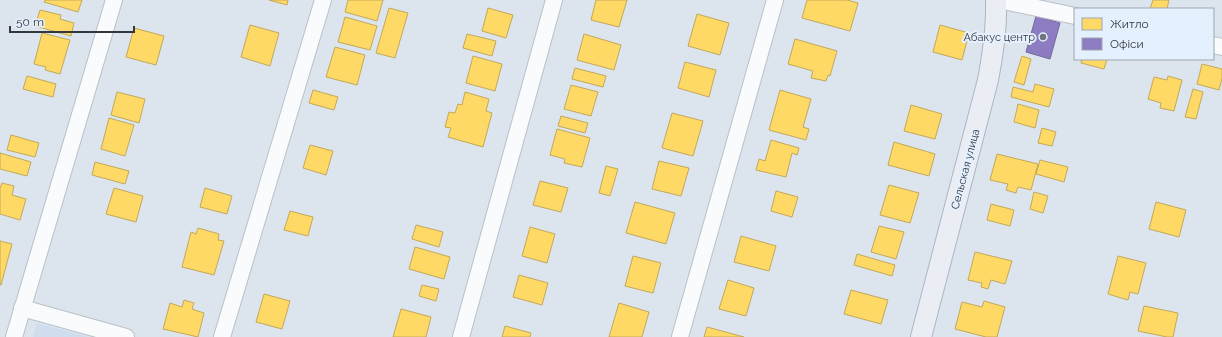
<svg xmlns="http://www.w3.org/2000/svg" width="1222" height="337" font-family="Raleway,sans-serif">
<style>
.built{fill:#cfddee}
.homes{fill:#ffd966;stroke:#c2a85a}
.offices{fill:#8e7cc3;stroke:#72679b}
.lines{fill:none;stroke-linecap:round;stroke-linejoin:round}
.minor-casing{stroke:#bac1c8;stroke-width:18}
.major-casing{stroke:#acb6c3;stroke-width:22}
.minor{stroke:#fafbfc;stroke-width:16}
.major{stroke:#eaeef4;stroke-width:20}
.poi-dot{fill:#6e747b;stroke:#e5f0fe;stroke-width:1.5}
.labels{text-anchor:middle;stroke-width:4;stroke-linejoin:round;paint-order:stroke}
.poi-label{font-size:11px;fill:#32373e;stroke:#e5f0fe;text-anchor:end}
.street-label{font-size:11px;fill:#32373e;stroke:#e5f0fe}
</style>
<rect width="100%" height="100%" fill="#dce4ed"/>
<path class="built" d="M37,323L88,337H33Z"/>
<g class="homes">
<path d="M45,0H82L78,12L44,2Z"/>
<path d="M269,0H288L287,5Z"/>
<path d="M348,0H383L377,21L345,12Z"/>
<path d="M596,0H627L619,27L591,20Z"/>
<path d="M807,0H847L858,3L850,31L802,18Z"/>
<path d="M1153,0H1169L1167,9H1150Z"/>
<path d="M389,8L408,13L395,58L376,53Z"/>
<path d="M488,8L513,15L506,38L482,31Z"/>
<path d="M40,10L61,15L60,19L74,23L71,36L35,26Z"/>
<path d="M697,14L729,23L720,55L688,46Z"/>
<path d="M345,17L377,26L370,50L338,42Z"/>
<path d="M250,25L279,33L270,66L241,57Z"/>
<path d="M940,25L969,33L962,60L933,52Z"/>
<path d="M134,28L164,36L156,65L126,57Z"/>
<path d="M42,33L70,40L60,74L45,70L46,67L34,64Z"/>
<path d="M467,34L496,41L492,56L463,48Z"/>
<path d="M584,34L621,45L614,70L577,60Z"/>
<path d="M795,39L837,51L830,76L828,75L826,81L811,78L813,71L788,64Z"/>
<path d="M335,47L365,55L357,85L326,77Z"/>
<path d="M473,56L502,64L495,91L466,83Z"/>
<path d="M1022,56L1031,59L1024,85L1014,82Z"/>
<path d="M1082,59H1107L1104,69L1081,63Z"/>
<path d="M685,62L716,70L709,97L678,88Z"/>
<path d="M1202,64L1222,69V78L1219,90L1197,84Z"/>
<path d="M575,68L606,76L603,87L572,79Z"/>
<path d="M27,76L56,84L53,97L23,89Z"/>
<path d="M1168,76L1182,80L1174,111L1160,108L1161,103L1148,99L1154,77L1167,80Z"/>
<path d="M1035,84L1054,89L1049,107L1011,97L1013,87L1033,92Z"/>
<path d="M571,85L598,92L591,116L564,109Z"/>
<path d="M1193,89L1203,92L1196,119L1185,117Z"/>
<path d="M313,90L338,97L334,110L309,103Z"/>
<path d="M780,90L811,99L803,127L809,129L806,140L769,130Z"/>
<path d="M117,92L145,99L139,123L111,115Z"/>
<path d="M465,92L489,99L486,111L492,113L483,147L448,137L451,128L445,127L449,112L455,113L458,104L462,105Z"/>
<path d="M1018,104L1039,110L1035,128L1014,122Z"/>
<path d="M911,105L942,114L935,139L904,131Z"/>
<path d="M672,113L703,121L693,156L662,148Z"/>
<path d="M561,116L588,123L585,133L558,126Z"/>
<path d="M109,118L134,125L125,156L101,149Z"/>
<path d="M1042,128L1056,132L1052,146L1038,143Z"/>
<path d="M557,129L590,138L582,167L564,163L565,159L550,155Z"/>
<path d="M11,135L39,143L35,157L7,150Z"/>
<path d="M771,140L799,148L797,155L792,153L786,177L756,170L759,159L765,161Z"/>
<path d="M894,142L935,154L929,176L888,165Z"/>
<path d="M310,145L333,151L326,175L303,168Z"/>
<path d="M0,153L31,162L27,176L0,169Z"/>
<path d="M997,154L1038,164L1031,190L1018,187L1016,193L1006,190L1008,184L990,180Z"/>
<path d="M1040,160L1068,167L1064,182L1036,174Z"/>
<path d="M659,161L689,168L681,196L652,189Z"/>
<path d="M95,162L129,171L125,184L92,175Z"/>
<path d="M606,166L618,169L610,196L599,193Z"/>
<path d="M540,181L568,188L561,212L533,205Z"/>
<path d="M2,183L14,186L12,195L26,199L20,220L0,214V188Z"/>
<path d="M889,185L919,193L910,223L880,215Z"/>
<path d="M114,188L143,196L136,222L106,214Z"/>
<path d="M205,188L232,196L227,214L200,207Z"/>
<path d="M776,191L798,197L792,217L771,211Z"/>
<path d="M1034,192L1048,196L1043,213L1030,209Z"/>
<path d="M635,202L675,213L666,244L626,233Z"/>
<path d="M1156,202L1186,210L1179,237L1149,229Z"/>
<path d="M991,204L1014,210L1010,226L987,220Z"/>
<path d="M290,211L313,217L308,236L284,230Z"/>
<path d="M416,225L443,232L439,247L412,239Z"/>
<path d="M879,226L904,232L896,259L871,252Z"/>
<path d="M530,227L555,234L547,263L522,256Z"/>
<path d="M198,228L219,234L218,240L224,241L214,275L182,267L191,232L196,234Z"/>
<path d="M741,236L776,246L769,271L734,262Z"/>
<path d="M0,241L12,244L1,285H0Z"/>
<path d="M415,247L450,257L444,279L409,269Z"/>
<path d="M975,252L1012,261L1005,284L991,280L988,289L981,287L982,283L968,280Z"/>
<path d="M857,254L895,265L892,276L854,265Z"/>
<path d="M633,256L661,263L653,293L625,286Z"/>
<path d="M1118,256L1146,263L1138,294L1130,292L1128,300L1108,294Z"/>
<path d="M519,275L548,283L542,305L513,297Z"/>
<path d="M728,280L754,288L746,316L719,309Z"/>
<path d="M422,285L439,289L436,301L419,296Z"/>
<path d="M851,290L888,300L881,324L844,314Z"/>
<path d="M264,294L290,301L282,329L256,322Z"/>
<path d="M184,300L194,303L192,309L204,313L198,337L163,329L170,303L182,307Z"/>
<path d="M984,301L1005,307L997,337H986L955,329L962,302L982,307Z"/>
<path d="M619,303L649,312L642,337H609Z"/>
<path d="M1144,306L1178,313L1173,337H1167L1138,331Z"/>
<path d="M401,309L431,317L426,337H393Z"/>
<path d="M505,326L531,333L530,337H502Z"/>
<path d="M707,327L744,337H704Z"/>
</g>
<path class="offices" d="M1036,16L1060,23L1050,59L1026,52Z"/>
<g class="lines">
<g class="minor-casing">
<g id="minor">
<path d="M999,0L1075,16"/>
<path d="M1213,45L1222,47"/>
<path d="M22,308L126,337"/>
<path d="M14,337L114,0"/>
<path d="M222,337L323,0"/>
<path d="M461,337L554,0"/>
<path d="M680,337L775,0"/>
</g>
</g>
<g class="major-casing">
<path id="major" d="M921,337L988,80C993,53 997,28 996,0"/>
</g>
<use href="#minor" class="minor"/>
<use href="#major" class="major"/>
</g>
<circle class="poi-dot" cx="1043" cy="37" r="4"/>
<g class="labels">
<g class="poi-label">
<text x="1035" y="41">Абакус центр</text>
</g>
<g class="street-label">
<text transform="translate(965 169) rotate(-75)" y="4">Сельская улица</text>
</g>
</g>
<rect x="1074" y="8" width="140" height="52" fill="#e5f0fe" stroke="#9da6b1"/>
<rect x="1082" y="18" width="20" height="12" fill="#ffd966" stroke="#9da6b1"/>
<text x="1110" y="28" font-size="12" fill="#32373e">Житло</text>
<rect x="1082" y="38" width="20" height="12" fill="#8e7cc3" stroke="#9da6b1"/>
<text x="1110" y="48" font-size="12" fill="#32373e">Офіси</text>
<path d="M10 26v6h124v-6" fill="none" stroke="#32373e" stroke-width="2"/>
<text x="16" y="26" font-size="12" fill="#32373e" stroke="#e5f0fe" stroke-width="3" paint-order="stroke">50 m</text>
</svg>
